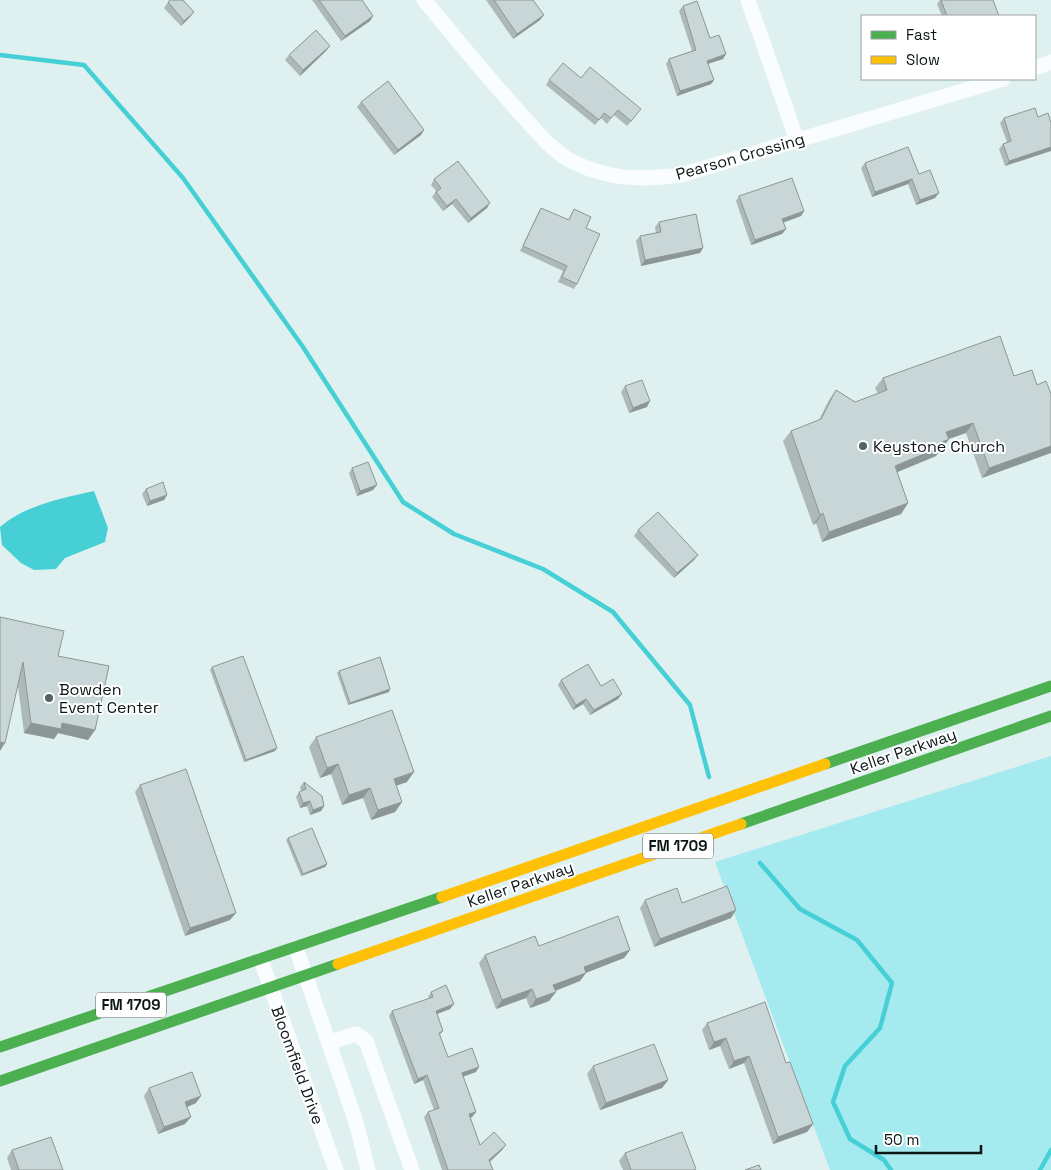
<svg xmlns="http://www.w3.org/2000/svg" width="1051" height="1170" font-family="'Space Grotesk',sans-serif">
<style>
.green{fill:#a4eaef}
.water{fill:#46d0d6}
.lines{fill:none;stroke-linecap:round;stroke-linejoin:round}
.stream{stroke:#46d0d6;stroke-width:4.5}
.street{stroke:#fafdfd;stroke-width:15}
.fast{stroke:#4caf50;stroke-width:11}
.slow{stroke:#ffc107;stroke-width:11}
.wall{fill:#adb8b9}
.shaded-wall{fill:#8d9696}
.building{fill:#c9d6d7;stroke:#8d9696}
.poi-dot{fill:#556263;stroke:#fff;stroke-width:2}
.labels{text-anchor:middle;stroke-width:4;stroke-linejoin:round;paint-order:stroke}
.shield{fill:#fff;stroke:#545c5c;stroke-width:1}
.shield-label{font-size:15px;font-weight:bold;fill:#0b1616}
.street-label{font-size:16px;fill:#0b1616;stroke:#fff}
.poi-label{font-size:16px;fill:#0b1616;stroke:#fff;text-anchor:start}
</style>
<rect width="100%" height="100%" fill="#dff0f1"/>
<path class="green" d="M1051,756V1170H830L715,862Z"/>
<path class="water" d="M94,491L108,528L105,542L65,558L56,569L34,570L21,563L2,545L0,527C25,505 63,498 94,491Z"/>
<g class="lines">
<g class="stream">
<path d="M0,55L84,65L183,178L303,347L403,502L454,534L543,569L613,612L690,705L709,777"/>
<path d="M760,863L800,909L857,940L892,983L880,1028L845,1066L833,1102L850,1139L884,1160L891,1170"/>
<path d="M1040,1170L1051,1150"/>
</g>
<g class="street">
<path d="M424,0C456,38 487,77 520,113C535,130 553,152 573,162C610,180 641,180 681,175L1003,79"/>
<path d="M748,0L797,140"/>
<path d="M1035,68L1051,62"/>
<path d="M296,948L356,1122L368,1170"/>
<path d="M261,960L336,1170"/>
<path d="M330,1042L356,1034L366,1041L412,1170"/>
</g>
<g class="fast">
<path d="M825,764L1051,686"/>
<path d="M741,824L1051,716"/>
<path d="M0,1047L442,897"/>
<path d="M0,1081L338,964"/>
</g>
<g class="slow">
<path d="M442,897L825,764"/>
<path d="M338,964L741,824"/>
</g>
</g>
<g class="wall">
<path d="M312,0H362L373,16L370,21L341,41Z"/>
<path d="M486,0H533L544,15L540,20L513,39Z"/>
<path d="M940,0H941L999,16H942L937,4Z"/>
<path d="M168,2L194,12L190,17L181,26L164,8Z"/>
<path d="M683,6L710,38L723,59L708,64L714,80L711,84L677,96L666,64L669,59L692,51L679,11Z"/>
<path d="M330,46L326,51L300,76L285,60L289,55Z"/>
<path d="M581,78L637,114L627,126L614,115L607,124L601,118L595,125L546,85L549,80Z"/>
<path d="M361,102L424,130L421,135L394,155L357,107Z"/>
<path d="M1048,113L1005,166L999,149L1003,144L1007,142L1000,123L1004,118L1038,117Z"/>
<path d="M865,163L919,174L935,198L916,205L908,184L872,197L861,168Z"/>
<path d="M434,179L487,208L468,223L452,204L443,211L432,197L436,191L431,185Z"/>
<path d="M739,196L804,211L801,216L783,223L786,229L782,234L751,245L736,201Z"/>
<path d="M541,208L568,220L574,209L586,228L577,284L574,289L558,282L563,271L520,251L538,213Z"/>
<path d="M659,222L703,248L700,253L641,266L636,241L640,236L656,233L655,227Z"/>
<path d="M1014,376L1037,385L1051,394L982,478L966,433L949,439L942,449L940,450L936,456L897,472L908,503L901,514L822,542L816,523L813,525L783,441L791,431L819,420L829,400L836,390L855,402L878,394L875,388L883,378Z"/>
<path d="M625,386L647,407L629,413L621,392Z"/>
<path d="M352,468L373,490L357,496L349,473Z"/>
<path d="M146,489L167,495L164,500L147,506L142,494Z"/>
<path d="M638,530L698,555L694,560L674,578L634,536Z"/>
<path d="M0,617L58,656L95,730L88,740L58,733L54,739L24,733L18,686Z"/>
<path d="M212,667L275,751L244,762L210,670Z"/>
<path d="M339,671L389,692L348,705L337,673Z"/>
<path d="M561,680L601,686L618,699L590,715L583,704L573,710L558,685Z"/>
<path d="M316,737L407,782L396,786L402,802L395,812L371,820L363,798L342,805L331,774L320,778L309,747Z"/>
<path d="M304,782L324,806L321,811L310,815L307,806L300,808L296,797L299,792L301,791L300,787Z"/>
<path d="M140,785L230,920L185,936L135,792Z"/>
<path d="M288,838L327,864L325,867L301,876L286,840Z"/>
<path d="M645,900L682,903L731,918L654,947L640,908Z"/>
<path d="M539,946L630,950L624,958L586,972L580,981L555,991L549,1001L530,1008L526,998L496,1009L479,963L485,955Z"/>
<path d="M431,992L450,1009L437,1014L443,1031L440,1035L448,1057L476,1072L463,1077L476,1112L472,1117L470,1118L480,1145H506L502,1150L490,1162L493,1170H442L424,1117L428,1112L434,1110L423,1080L414,1084L389,1016L392,1011L429,999L428,997Z"/>
<path d="M707,1023L786,1063L813,1124L807,1132L773,1144L744,1063L729,1069L720,1046L709,1050L702,1030Z"/>
<path d="M593,1066L668,1080L662,1088L600,1110L587,1074Z"/>
<path d="M149,1088L196,1103L187,1107L185,1124L158,1134L144,1096Z"/>
<path d="M12,1150L63,1170H11L7,1158Z"/>
<path d="M625,1153L695,1170H623L619,1161Z"/>
</g>
<g class="shaded-wall">
<path d="M194,12L190,17L181,26L184,21Z"/>
<path d="M544,15L540,20L513,39L517,34Z"/>
<path d="M373,16L370,21L341,41L345,36Z"/>
<path d="M330,46L326,51L300,76L303,70Z"/>
<path d="M726,54L723,59L704,65L707,61Z"/>
<path d="M714,80L711,84L677,96L680,91Z"/>
<path d="M424,130L421,135L394,155L398,150Z"/>
<path d="M1051,147V151L1005,166L1009,161Z"/>
<path d="M912,179L908,184L872,197L875,192Z"/>
<path d="M939,193L935,198L916,205L920,200Z"/>
<path d="M456,199L452,204L443,211L447,206Z"/>
<path d="M490,203L487,208L468,223L471,218Z"/>
<path d="M804,211L801,216L778,224L782,219Z"/>
<path d="M786,229L782,234L751,245L755,240Z"/>
<path d="M703,248L700,253L641,266L645,260Z"/>
<path d="M650,401L647,407L629,413L633,408Z"/>
<path d="M973,423L966,433L939,442L946,432Z"/>
<path d="M949,439L936,456L888,476L895,466L942,442Z"/>
<path d="M1051,446V453L982,478L989,468Z"/>
<path d="M377,485L373,490L357,496L360,491Z"/>
<path d="M167,495L164,500L147,506L150,501Z"/>
<path d="M908,503L901,514L822,542L829,532Z"/>
<path d="M823,513L816,523L813,525L820,515Z"/>
<path d="M698,555L694,560L674,578L677,573Z"/>
<path d="M390,689L389,692L348,705L350,703Z"/>
<path d="M622,694L618,699L590,715L594,710Z"/>
<path d="M586,699L583,704L573,710L576,705Z"/>
<path d="M31,723H62L95,730L88,740L58,733L54,739L24,733Z"/>
<path d="M0,742L5,743L0,751Z"/>
<path d="M277,748L275,751L244,762L246,760Z"/>
<path d="M338,764L331,774L320,778L327,768Z"/>
<path d="M414,772L407,782L386,789L394,779Z"/>
<path d="M370,788L363,798L342,805L349,795Z"/>
<path d="M310,801L307,806L300,808L303,803Z"/>
<path d="M402,802L395,812L371,820L378,810Z"/>
<path d="M324,806L321,811L310,815L313,810Z"/>
<path d="M327,864L325,867L301,876L303,874Z"/>
<path d="M736,910L731,918L654,947L660,939Z"/>
<path d="M236,913L230,920L185,936L190,928Z"/>
<path d="M630,950L624,958L578,976L584,967Z"/>
<path d="M586,973L580,981L547,994L553,985Z"/>
<path d="M532,989L526,998L496,1009L502,1000Z"/>
<path d="M556,992L549,1001L530,1008L536,999Z"/>
<path d="M454,1004L450,1009L432,1016L436,1011Z"/>
<path d="M726,1038L720,1046L709,1050L714,1042Z"/>
<path d="M749,1056L744,1063L729,1069L734,1061Z"/>
<path d="M479,1067L476,1072L458,1078L462,1073Z"/>
<path d="M427,1075L423,1080L414,1084L418,1079Z"/>
<path d="M668,1080L662,1088L600,1110L606,1103Z"/>
<path d="M201,1096L196,1103L180,1110L185,1102Z"/>
<path d="M476,1112L472,1117L466,1119L469,1114Z"/>
<path d="M191,1117L185,1124L158,1134L164,1127Z"/>
<path d="M813,1124L807,1132L773,1144L778,1137Z"/>
<path d="M506,1145L502,1150L486,1165L489,1160Z"/>
</g>
<g class="building">
<path d="M170,0H183L194,12L184,21L168,2Z"/>
<path d="M319,0H362L373,16L345,36Z"/>
<path d="M494,0H533L544,15L517,34Z"/>
<path d="M941,0H993L999,16H947Z"/>
<path d="M697,1L710,38L719,35L726,54L707,61L714,80L680,91L669,59L696,50L683,6Z"/>
<path d="M316,30L330,46L303,70L289,55Z"/>
<path d="M563,63L581,78L590,67L641,109L631,121L618,110L611,118L604,113L599,120L549,80Z"/>
<path d="M388,81L424,130L398,150L361,102Z"/>
<path d="M1035,108L1038,117L1048,113L1051,123V147L1009,161L1003,144L1011,141L1004,118Z"/>
<path d="M908,147L919,174L930,170L939,193L920,200L912,179L875,192L865,163Z"/>
<path d="M458,161L490,203L471,218L456,199L447,206L436,192L441,188L434,179Z"/>
<path d="M792,178L804,211L782,219L786,229L755,240L739,196Z"/>
<path d="M541,208L569,220L574,209L591,217L586,228L600,234L577,284L562,277L567,266L523,246Z"/>
<path d="M696,214L703,248L645,260L640,236L661,232L659,222Z"/>
<path d="M1000,336L1014,376L1032,370L1037,385L1046,381L1051,394V446L989,468L973,423L946,432L949,439L942,442L943,446L895,466L908,503L829,532L823,513L820,515L791,431L821,419L836,390L855,402L887,390L883,378Z"/>
<path d="M642,380L650,401L633,408L625,386Z"/>
<path d="M368,462L377,485L360,491L352,468Z"/>
<path d="M163,482L167,495L150,501L146,489Z"/>
<path d="M658,512L698,555L677,573L638,530Z"/>
<path d="M0,617L64,631L58,656L109,666L95,730L62,723L61,729L31,723L23,662L5,743L0,742Z"/>
<path d="M243,656L277,748L246,760L212,667Z"/>
<path d="M380,657L390,689L350,703L339,671Z"/>
<path d="M588,664L601,686L613,679L622,694L594,710L586,699L576,705L561,680Z"/>
<path d="M392,710L414,772L394,779L402,802L378,810L370,788L349,795L338,764L327,768L316,737Z"/>
<path d="M186,769L236,913L190,928L140,785Z"/>
<path d="M304,782L322,796L324,806L313,810L310,801L303,803L299,792L306,789Z"/>
<path d="M312,828L327,864L303,874L288,838Z"/>
<path d="M727,886L736,910L660,939L645,900L677,888L682,903Z"/>
<path d="M618,916L630,950L584,967L586,973L553,985L556,992L536,999L532,989L502,1000L485,955L535,936L539,946Z"/>
<path d="M446,985L454,1004L436,1011L443,1031L439,1033L448,1057L472,1048L479,1067L462,1073L476,1112L469,1114L480,1145L494,1132L506,1145L489,1160L493,1170H448L428,1112L439,1108L427,1075L418,1079L392,1011L433,997L431,992Z"/>
<path d="M765,1002L786,1063L790,1062L813,1124L778,1137L749,1056L734,1061L726,1038L714,1042L707,1023Z"/>
<path d="M654,1044L668,1080L606,1103L593,1066Z"/>
<path d="M192,1072L201,1096L185,1102L191,1117L164,1127L149,1088Z"/>
<path d="M682,1132L696,1169L694,1170H631L625,1153Z"/>
<path d="M51,1137L63,1170H19L12,1150Z"/>
<path d="M759,1165L761,1170H745Z"/>
</g>
<g class="poi-dot">
<circle cx="863" cy="446" r="5"/>
<circle cx="49" cy="698" r="5"/>
</g>
<g class="labels">
<g class="shield">
<rect x="643" y="833.5" width="70" height="25" rx="4"/>
<rect x="96" y="992.5" width="70" height="25" rx="4"/>
</g>
<g class="shield-label">
<text x="678" y="851">FM 1709</text>
<text x="131" y="1010">FM 1709</text>
</g>
<g class="street-label">
<text transform="translate(740 156) rotate(-16)" y="6">Pearson Crossing</text>
<text transform="translate(903 751) rotate(-19)" y="6">Keller Parkway</text>
<text transform="translate(520 884) rotate(-19)" y="6">Keller Parkway</text>
<text transform="translate(298 1065) rotate(70)" y="6">Bloomfield Drive</text>
</g>
<g class="poi-label">
<text x="873" y="452">Keystone Church</text>
<text x="59" y="695">Bowden<tspan x="59" dy="18">Event Center</tspan></text>
</g>
</g>
<rect x="861" y="15" width="175" height="65" fill="#ffffff" stroke="#9da2a2"/>
<rect x="871" y="31" width="25" height="8" fill="#4caf50" stroke="#9da2a2"/>
<text x="906" y="40" font-size="15" fill="#0b1616">Fast</text>
<rect x="871" y="56" width="25" height="8" fill="#ffc107" stroke="#9da2a2"/>
<text x="906" y="65" font-size="15" fill="#0b1616">Slow</text>
<path d="M876 1145v8h105v-8" fill="none" stroke="#0b1616" stroke-width="2.5"/>
<text x="884" y="1145" font-size="15" fill="#0b1616" stroke="#ffffff" stroke-width="4" paint-order="stroke">50 m</text>
</svg>
